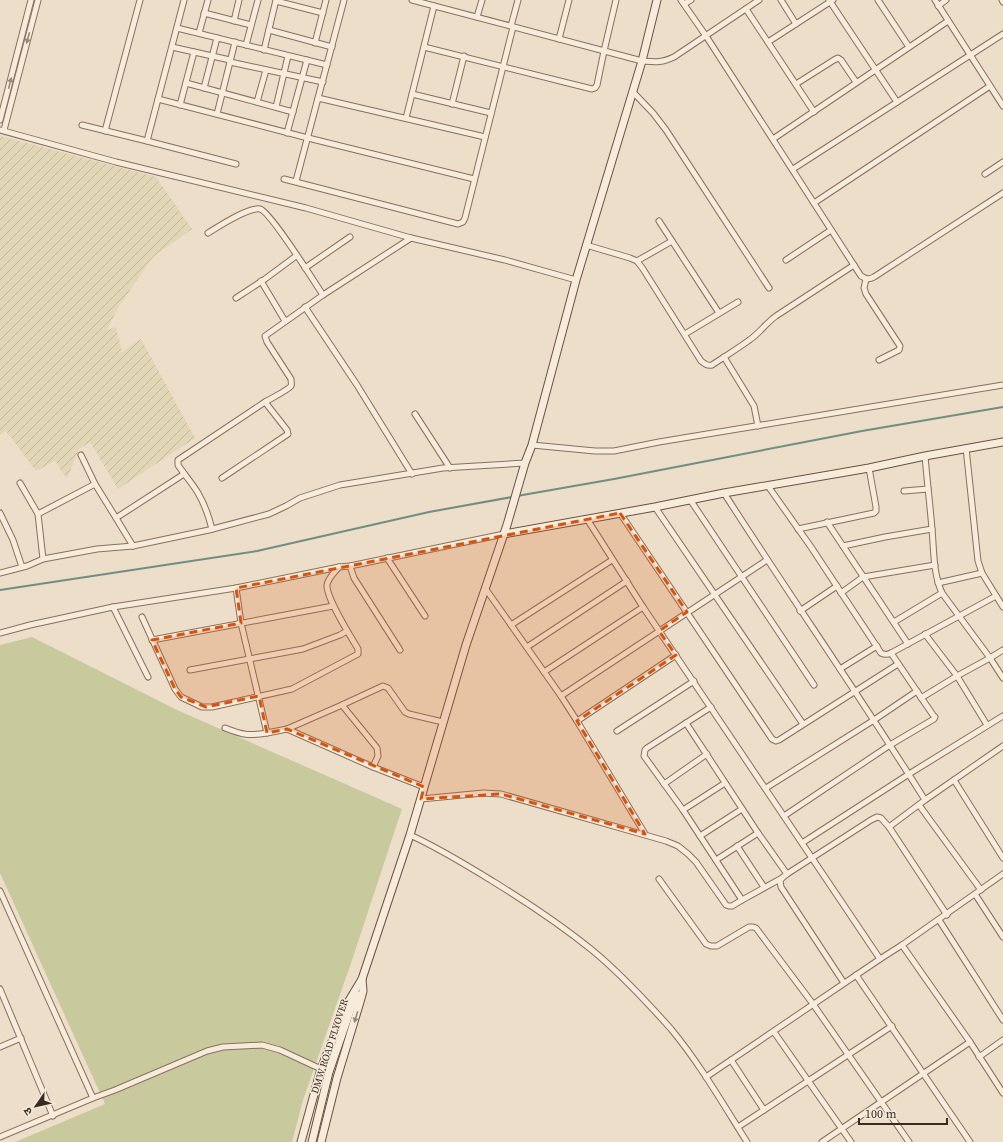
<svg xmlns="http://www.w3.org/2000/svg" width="1003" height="1142" font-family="'Source Serif 4','Noto Sans Devanagari',serif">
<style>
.farmland{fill:url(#farmland-furrows)}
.grass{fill:#c8c99d}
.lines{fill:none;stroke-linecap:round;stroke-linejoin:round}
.stream{stroke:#708e84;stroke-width:2}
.street-casing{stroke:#87705e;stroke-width:7}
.secondary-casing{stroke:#695241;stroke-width:9}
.street{stroke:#f7ecdb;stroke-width:5}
.secondary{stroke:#f7ecdb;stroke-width:7}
.oneway{fill:#988b7e}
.marked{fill:#d6540e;fill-opacity:0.2;stroke:#d6540e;stroke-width:3;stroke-dasharray:8 5;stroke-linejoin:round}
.labels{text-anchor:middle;stroke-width:3;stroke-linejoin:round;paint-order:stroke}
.street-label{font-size:10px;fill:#382a21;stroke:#f4e9d8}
</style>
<defs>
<pattern id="farmland-furrows" width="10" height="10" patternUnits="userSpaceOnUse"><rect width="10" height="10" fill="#e1d6b6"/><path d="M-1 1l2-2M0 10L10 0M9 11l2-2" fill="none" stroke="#c2b89c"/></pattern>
</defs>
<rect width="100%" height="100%" fill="#ecdec8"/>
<path class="farmland" d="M0,136L156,177L192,229L153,257L119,306L107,330L116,327L122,352L141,339L195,438L118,489L90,442L79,449L67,479L55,461L36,471L6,431L0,435Z"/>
<path class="grass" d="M32,637L177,710L402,809L350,966L303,1100L292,1142H15L105,1104L0,873V645Z"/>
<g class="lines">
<g class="stream">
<path d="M517,496L614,479L862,431L1003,407"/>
<path d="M0,590L257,551L429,512L512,497"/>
</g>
<g class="street-casing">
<g id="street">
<path d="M184,0L147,141L236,164"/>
<path d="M412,0L642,61C656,62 661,63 674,57L759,0"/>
<path d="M681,0L706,36L861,276C866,279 869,280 874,277L1003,193"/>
<path d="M781,0L796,24"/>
<path d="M829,0L897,102"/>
<path d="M878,0L909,47"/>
<path d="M935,0L1003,106"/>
<path d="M1002,0L1003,2"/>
<path d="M276,1L323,13"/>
<path d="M684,4L691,0"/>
<path d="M938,6L946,0"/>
<path d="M746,9L814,112"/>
<path d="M204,13L251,25"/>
<path d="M477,17L482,0"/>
<path d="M234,21L239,0"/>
<path d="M511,26L518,0"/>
<path d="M177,28L327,65"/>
<path d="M269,30L332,47"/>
<path d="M199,33L208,0"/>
<path d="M559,39L569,0"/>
<path d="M768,42L833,0"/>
<path d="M315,43L326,0"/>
<path d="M246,45L258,0"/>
<path d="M172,47L230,60"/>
<path d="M424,47L592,89L595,88L597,85L604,51L616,0"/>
<path d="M264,50L276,0"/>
<path d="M230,62L323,82"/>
<path d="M186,83L293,112"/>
<path d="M796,84L834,60L838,58L841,60L856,82"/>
<path d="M204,88L217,38"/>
<path d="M633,92L653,113L666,130L769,288"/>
<path d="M412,94L491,113"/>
<path d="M318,98L485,137"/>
<path d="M158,99L308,138L474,179"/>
<path d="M257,102L266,70"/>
<path d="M452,104L464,56"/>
<path d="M180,105L194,52"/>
<path d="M276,107L288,56"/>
<path d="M217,114L235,42"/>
<path d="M406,118L434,6"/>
<path d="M0,120L31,0"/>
<path d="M82,125L147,141"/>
<path d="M0,130L116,162L306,208L411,238L505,260L576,280"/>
<path d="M4,130L38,0"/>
<path d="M105,131L140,0"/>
<path d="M287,133L307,60"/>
<path d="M773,139L948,21"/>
<path d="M793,169L1003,34"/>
<path d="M985,174L1003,162"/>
<path d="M284,179L458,224L463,222L465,218L513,27"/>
<path d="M296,181L344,0"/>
<path d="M814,203L990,86"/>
<path d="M659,221L719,313"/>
<path d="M208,233C218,227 248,207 260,209C270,211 315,283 323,295"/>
<path d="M586,245L630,258L637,261L643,269L701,361C705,364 707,366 712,365C724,357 737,349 748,341C759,334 766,323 776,316L854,265"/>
<path d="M786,260L831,230"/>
<path d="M637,261L672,241"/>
<path d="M305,268L350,237"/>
<path d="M866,279L864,288L866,294L900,346L899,350L879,360"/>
<path d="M261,281L285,321"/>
<path d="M236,298L265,279L296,256"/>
<path d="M305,307L357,385L412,474"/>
<path d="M685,334L738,302"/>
<path d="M724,357L754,406L758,426"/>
<path d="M265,402C270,399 288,390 291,386C292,384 291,382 291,379L267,342L265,336L323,295L411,238"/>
<path d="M415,414L450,468"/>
<path d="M532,445L595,451H614L659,442L1003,385"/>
<path d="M966,448L978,561L982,573L1003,607"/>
<path d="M81,455L95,484L116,518"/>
<path d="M925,456C927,480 930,505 932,529C934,551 933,573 942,593L990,658L1003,678"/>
<path d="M20,483L38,514L43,559"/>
<path d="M768,486L811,547L881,653C885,655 887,655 891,653L996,596"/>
<path d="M904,491L928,489"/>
<path d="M724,493C790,596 860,696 925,800"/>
<path d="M691,501L814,685"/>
<path d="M655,507L803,724"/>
<path d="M0,513L13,540L22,567"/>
<path d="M620,513L772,739L776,741L779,740L898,664"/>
<path d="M38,514L95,484"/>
<path d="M587,519L643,607L880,959"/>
<path d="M827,522L908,644"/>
<path d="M212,529C209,517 205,505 198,493C192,483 184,474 178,465V460L265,402L287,430L288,434L222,478"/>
<path d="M798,529L874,513L876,511V507L869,468"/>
<path d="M133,546L116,518L184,474"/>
<path d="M843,546L885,537L932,529"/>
<path d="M387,558L425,616"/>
<path d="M350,566L354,578L400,650"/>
<path d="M0,573L27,566L43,559L97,549L133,546L209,530L269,514L286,506L300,498L340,485L443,468L525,463"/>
<path d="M938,583L982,573"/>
<path d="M236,588L241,623L267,733L287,729L342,705L383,686L388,688L405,712L409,714L443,722"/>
<path d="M485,588L561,696L577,721L645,834"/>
<path d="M841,593L863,577L935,565"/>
<path d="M113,607L148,677"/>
<path d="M800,611L837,586"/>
<path d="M142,617L175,689L181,697L202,707H212L292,689L358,654V649C351,637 326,598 327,585C328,578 335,572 339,567"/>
<path d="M894,622L942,593"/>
<path d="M511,625L612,560"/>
<path d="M0,633L30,625L113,607L236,588L339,567L350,566L504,534"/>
<path d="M925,634L957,676L987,725"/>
<path d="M152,640L333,606"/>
<path d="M527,647L627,581"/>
<path d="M840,669L877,646"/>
<path d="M190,670L303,649L340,635L347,631"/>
<path d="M544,672L643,607"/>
<path d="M561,696L767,560"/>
<path d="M921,698L957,676L990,658L1003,650"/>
<path d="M342,705L377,748L378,756L373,767"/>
<path d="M711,707L647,748L645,750L644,756L683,810L742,900"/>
<path d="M577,721L676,655"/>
<path d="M686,723L758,833L787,874"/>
<path d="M225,728C243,735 248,736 267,733"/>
<path d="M287,729L373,767L424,787"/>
<path d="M617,731L694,681"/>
<path d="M954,780L1003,858"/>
<path d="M664,784L707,754"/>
<path d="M766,788L874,720L917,691"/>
<path d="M421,799L483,793L501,794L666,841L678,846L688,854L696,862L726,905L729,906H732L742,900L782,878"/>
<path d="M919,805L981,890"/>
<path d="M683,810L725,783"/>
<path d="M784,816L890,745L934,719L935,717L933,715L891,653"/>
<path d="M889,827L925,800L1003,746"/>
<path d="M410,835C439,848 468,866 494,882C528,903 561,925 592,950C620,973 646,1001 671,1029C700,1064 723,1104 747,1142"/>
<path d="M700,836L742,809"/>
<path d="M802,843L909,774L1003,716"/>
<path d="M737,846L764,887"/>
<path d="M716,860L758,833"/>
<path d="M659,879L706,944L711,946H717L749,927H753L756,928L813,1004L909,1142"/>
<path d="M0,891L93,1098"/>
<path d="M975,894L1003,937"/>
<path d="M939,920L1003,1020"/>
<path d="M902,945L970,1042L1003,1093"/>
<path d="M856,975L970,1142"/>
<path d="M844,983L781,887L780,881L782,878L787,874L871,820L877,817L881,818L889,827L947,915"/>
<path d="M0,989L53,1116"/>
<path d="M774,1032L851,1142"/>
<path d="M0,1047L21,1038"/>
<path d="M979,1057L1003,1040"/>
<path d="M731,1060L764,1110"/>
<path d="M706,1077L880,959L902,945L1003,874"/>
<path d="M738,1127L892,1026"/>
<path d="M0,1137L93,1098L115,1090L207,1051L223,1047L262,1045L280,1050L321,1069"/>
<path d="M822,1142L970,1042"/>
</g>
</g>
<g class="secondary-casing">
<g id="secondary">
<path d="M504,534L655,507L724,493L869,468L925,456L1003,442"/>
<path d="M301,1142L321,1069L347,1004L362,979L410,835L466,645L507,525L525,463L532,445L576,280L642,61L657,0"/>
<path d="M312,1142L329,1072L356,994"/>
<path d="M321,1142L337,1078L360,1002L363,991L362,979"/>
</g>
</g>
<use href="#street" class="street"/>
<use href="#secondary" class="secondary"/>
</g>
<defs><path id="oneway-solid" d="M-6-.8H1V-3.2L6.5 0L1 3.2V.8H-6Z"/></defs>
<g class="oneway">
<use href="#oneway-solid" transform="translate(28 38) rotate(105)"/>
<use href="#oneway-solid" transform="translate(10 83) rotate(-76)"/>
<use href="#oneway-solid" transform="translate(356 1017) rotate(107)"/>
</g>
<path class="marked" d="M620,513L687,612L659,631L676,655L577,721L645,834L501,794L421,799L424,787L287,729L267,733L259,696L206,707L181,697L175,689L152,640L241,623L236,588Z"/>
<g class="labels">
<g class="street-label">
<text transform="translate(329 1046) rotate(-72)" y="4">DMW ROAD FLYOVER</text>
</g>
</g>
<g transform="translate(36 1106) rotate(236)" stroke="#f4e9d8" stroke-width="3" paint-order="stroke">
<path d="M0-3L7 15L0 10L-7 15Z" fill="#382a21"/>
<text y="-6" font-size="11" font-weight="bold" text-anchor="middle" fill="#382a21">उ</text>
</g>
<path d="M859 1118v6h88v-6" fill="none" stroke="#382a21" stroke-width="2"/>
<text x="865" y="1118" font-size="12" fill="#382a21" stroke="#f4e9d8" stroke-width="3" paint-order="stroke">100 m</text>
</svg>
